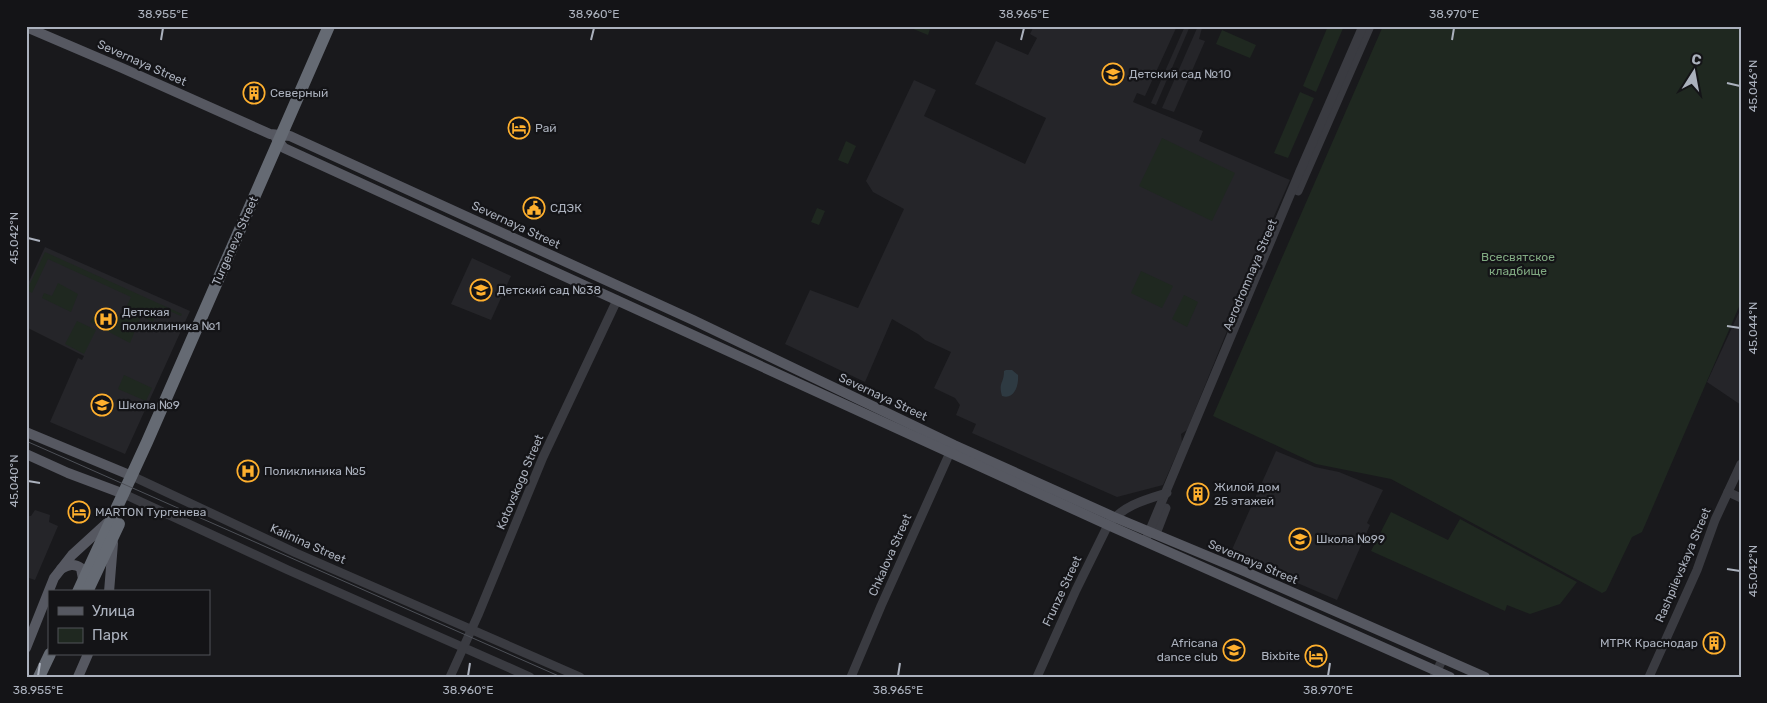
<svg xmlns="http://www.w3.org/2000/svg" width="1767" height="703" font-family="Rubik,sans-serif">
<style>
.built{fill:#252529}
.green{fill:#1f2820}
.water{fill:#2e3a42}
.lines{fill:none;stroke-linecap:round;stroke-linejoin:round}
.minor{stroke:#3a3b41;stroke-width:9}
.major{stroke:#565861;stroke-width:10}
.highway{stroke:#656a73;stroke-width:12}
.tram{stroke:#4d5057;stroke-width:1}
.ticks{fill:none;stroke:#abb1bd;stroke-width:2}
.labels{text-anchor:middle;stroke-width:4.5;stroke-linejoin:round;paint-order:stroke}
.street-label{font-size:12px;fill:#abb1bd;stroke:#141417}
.poi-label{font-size:12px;fill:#abb1bd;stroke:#141417;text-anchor:start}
.park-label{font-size:12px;fill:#80a981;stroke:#141417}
.neatline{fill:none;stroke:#abb1bd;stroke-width:2}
.ticks-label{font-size:12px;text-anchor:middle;fill:#abb1bd}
</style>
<rect width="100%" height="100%" fill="#19191c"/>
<g class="built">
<path d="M1034,26H1177L1145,96L1137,93L1133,102L1203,131L1199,141L1290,180L1267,232L1187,430L1181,434L1182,442L1163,485L1117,497L972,433L976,424L956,415L960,405L955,398L934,388L951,352L925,340L918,334L892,319L865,382L785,344L810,290L858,308L904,209L873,192L866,181L914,80L936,90L924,116L1025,164L1046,118L975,84L996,41L1028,55L1037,38L1030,34Z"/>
<path d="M1185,26H1190L1156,105L1151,103Z"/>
<path d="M1198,26L1202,28L1199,39L1205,41L1174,112L1162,108Z"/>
<path d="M45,247L190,311L125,454L50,422L78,358L82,360L84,356L26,327V288Z"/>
<path d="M472,258L511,276L491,320L451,304Z"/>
<path d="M1741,308V405L1707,382Z"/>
<path d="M1276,451L1315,467L1339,472L1383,490L1367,523L1370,525L1337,600L1230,554Z"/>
<path d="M35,510L50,515L49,522L58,526L35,580L29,578L26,582V516H31Z"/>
</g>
<g class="green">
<path d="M911,26H931L928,35L911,28Z"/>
<path d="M1328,26H1344L1316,92L1303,86Z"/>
<path d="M1383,26H1741V302L1642,532L1632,537L1609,585L1606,591L1602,593L1391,479L1316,464L1213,416Z"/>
<path d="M1222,30L1256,45L1250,58L1216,44Z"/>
<path d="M1300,92L1314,98L1288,158L1274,153Z"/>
<path d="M1162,138L1235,173L1212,221L1139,186Z"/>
<path d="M846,141L856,146L848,164L838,160Z"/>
<path d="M817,208L825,211L819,225L811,222Z"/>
<path d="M45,252L182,314L181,316L160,307L153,322L143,317L140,318L130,343L90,322L95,315L122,317L131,297L48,259L32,293L27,290Z"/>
<path d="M1141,271L1173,286L1162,308L1131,293Z"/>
<path d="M58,283L78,294L71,312L42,298L44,293L52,296Z"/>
<path d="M1184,295L1198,302L1187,327L1172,319Z"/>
<path d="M77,321L96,330L84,354L65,344Z"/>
<path d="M124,375L152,388L146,401L118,389Z"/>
<path d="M1391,512L1448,540L1460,519L1577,582L1560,604L1530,614L1507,605L1505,611L1371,551Z"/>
</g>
<path class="water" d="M1006,370H1012L1018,375C1019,386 1014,400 1002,396C998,382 1004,384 1004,371Z"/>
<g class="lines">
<g class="minor">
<path d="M1298,191L1370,26"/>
<path d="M132,476L296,553L580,677"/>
<path d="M1728,492L1741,498"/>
<path d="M124,494L288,570L530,677"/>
<path d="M1156,534L1166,508"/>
<path d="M1147,537L1300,171L1363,26"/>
<path d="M450,677L478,615L543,457L617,300"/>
<path d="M851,677L881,606L952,448"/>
<path d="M1037,677L1076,590L1108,525C1122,506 1144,500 1167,493"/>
<path d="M1434,677L1443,658"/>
<path d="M1649,677L1697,570L1715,520L1741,464"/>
</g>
<g class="major">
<path d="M26,27L122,68L270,134L290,136L693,320L954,445L1114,517L1246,572L1485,677"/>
<path d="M276,138L284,148L1108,525L1450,677"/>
<path d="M26,432L132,476"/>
<path d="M26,454L68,473L124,494"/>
<path d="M61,569C68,565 74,563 81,568L83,579"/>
<path d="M109,592L113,543"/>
<path d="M26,648L54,578L72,555L107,523"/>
<path d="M78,677L88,654"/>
</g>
<g class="highway">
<path d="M78,592L147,442L329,26"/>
<path d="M87,592L119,524"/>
<path d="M39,677L50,654"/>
</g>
<path class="tram" d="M26,441L561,677"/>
</g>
<path class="ticks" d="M161,40L163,28M591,40L594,28M1021,40L1024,28M1452,40L1454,28M1727,83L1740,86M28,238L40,241M1727,326L1740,328M28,481L40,483M1727,569L1740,571M38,676L40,663M468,676L470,663M898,676L900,663M1328,676L1330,663"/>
<defs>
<g id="school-ring" transform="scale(1.125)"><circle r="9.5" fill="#141417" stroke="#ffb02e" stroke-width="1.5"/><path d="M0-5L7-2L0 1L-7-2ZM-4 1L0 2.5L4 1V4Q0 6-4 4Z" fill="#ffb02e"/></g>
<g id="building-ring" transform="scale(1.125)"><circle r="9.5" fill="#141417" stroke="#ffb02e" stroke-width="1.5"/><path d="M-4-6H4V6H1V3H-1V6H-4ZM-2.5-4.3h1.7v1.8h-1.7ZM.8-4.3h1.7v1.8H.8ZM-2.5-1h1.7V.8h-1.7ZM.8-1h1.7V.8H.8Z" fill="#ffb02e"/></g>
<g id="hotel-ring" transform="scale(1.125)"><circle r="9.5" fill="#141417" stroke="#ffb02e" stroke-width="1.5"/><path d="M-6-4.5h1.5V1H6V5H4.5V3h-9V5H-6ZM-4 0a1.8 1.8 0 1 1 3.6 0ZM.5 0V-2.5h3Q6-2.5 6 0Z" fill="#ffb02e"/></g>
<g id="civic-ring" transform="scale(1.125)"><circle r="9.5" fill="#141417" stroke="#ffb02e" stroke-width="1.5"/><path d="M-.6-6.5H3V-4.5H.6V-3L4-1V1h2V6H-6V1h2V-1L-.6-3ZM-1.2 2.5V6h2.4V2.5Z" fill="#ffb02e"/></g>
<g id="hospital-ring" transform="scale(1.125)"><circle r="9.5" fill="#141417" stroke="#ffb02e" stroke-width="1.5"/><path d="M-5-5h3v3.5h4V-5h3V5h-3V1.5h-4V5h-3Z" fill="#ffb02e"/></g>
</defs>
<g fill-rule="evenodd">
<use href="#school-ring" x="1113" y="74"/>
<use href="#building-ring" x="254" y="93"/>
<use href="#hotel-ring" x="519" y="128"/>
<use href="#civic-ring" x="534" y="208"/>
<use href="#school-ring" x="481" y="290"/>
<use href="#hospital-ring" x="106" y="319"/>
<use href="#school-ring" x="102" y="405"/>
<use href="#hospital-ring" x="248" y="471"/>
<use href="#building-ring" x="1198" y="494"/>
<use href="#hotel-ring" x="79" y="512"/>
<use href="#school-ring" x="1300" y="539"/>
<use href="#building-ring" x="1714" y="643"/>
<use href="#school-ring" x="1234" y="650"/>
<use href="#hotel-ring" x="1316" y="656"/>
</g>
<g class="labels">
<g class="street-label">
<text transform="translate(142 63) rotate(24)" y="4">Severnaya Street</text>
<text transform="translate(516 225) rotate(25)" y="4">Severnaya Street</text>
<text transform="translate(235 241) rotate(-66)" y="4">Turgeneva Street</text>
<text transform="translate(1250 275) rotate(-67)" y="4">Aerodromnaya Street</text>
<text transform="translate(883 397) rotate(25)" y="4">Severnaya Street</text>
<text transform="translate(520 482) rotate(-67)" y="4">Kotovskogo Street</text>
<text transform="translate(308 544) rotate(24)" y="4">Kalinina Street</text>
<text transform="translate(890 555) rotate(-66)" y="4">Chkalova Street</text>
<text transform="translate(1253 562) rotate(23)" y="4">Severnaya Street</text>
<text transform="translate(1683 565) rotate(-67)" y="4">Rashpilevskaya Street</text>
<text transform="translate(1062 591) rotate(-65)" y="4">Frunze Street</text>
</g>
<g class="poi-label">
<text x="1129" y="78">Детский сад №10</text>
<text x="270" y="97">Северный</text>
<text x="535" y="132">Рай</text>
<text x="550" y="212">СДЭК</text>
<text x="497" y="294">Детский сад №38</text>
<text x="122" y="316">Детская<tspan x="122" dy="14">поликлиника №1</tspan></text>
<text x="118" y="409">Школа №9</text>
<text x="264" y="475">Поликлиника №5</text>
<text x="1214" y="491">Жилой дом<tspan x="1214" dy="14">25 этажей</tspan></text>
<text x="95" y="516">MARTON Тургенева</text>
<text x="1316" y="543">Школа №99</text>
<text x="1218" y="647" text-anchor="end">Africana<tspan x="1218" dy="14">dance club</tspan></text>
<text x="1698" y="647" text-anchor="end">МТРК Краснодар</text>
<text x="1300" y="660" text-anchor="end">Bixbite</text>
</g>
<g class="park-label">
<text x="1518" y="261">Всесвятское<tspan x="1518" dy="14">кладбище</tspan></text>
</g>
</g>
<rect width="1767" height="703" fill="none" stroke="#141417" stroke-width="55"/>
<rect x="48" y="590" width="162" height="65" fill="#141417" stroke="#505359"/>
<rect x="58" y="607" width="25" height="8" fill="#565861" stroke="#505359"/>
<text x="92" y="616" font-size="15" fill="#abb1bd">Улица</text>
<rect x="58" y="628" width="25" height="15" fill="#1f2820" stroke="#505359"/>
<text x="92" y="640" font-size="15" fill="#abb1bd">Парк</text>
<g transform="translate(1694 72) rotate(11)" stroke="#141417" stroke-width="4" paint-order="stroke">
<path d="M0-4L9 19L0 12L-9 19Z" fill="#abb1bd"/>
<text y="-8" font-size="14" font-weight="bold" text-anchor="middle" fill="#abb1bd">С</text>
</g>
<rect x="28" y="28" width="1712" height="648" class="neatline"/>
<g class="ticks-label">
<text x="163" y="18">38.955°E</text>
<text x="594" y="18">38.960°E</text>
<text x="1024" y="18">38.965°E</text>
<text x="1454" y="18">38.970°E</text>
<text transform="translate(1753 86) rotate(-90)" y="4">45.046°N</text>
<text transform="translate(14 238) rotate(-90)" y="4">45.042°N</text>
<text transform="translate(1753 328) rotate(-90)" y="4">45.044°N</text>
<text transform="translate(14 481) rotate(-90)" y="4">45.040°N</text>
<text transform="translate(1753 571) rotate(-90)" y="4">45.042°N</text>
<text x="38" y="694">38.955°E</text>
<text x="468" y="694">38.960°E</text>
<text x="898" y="694">38.965°E</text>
<text x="1328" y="694">38.970°E</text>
</g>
</svg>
